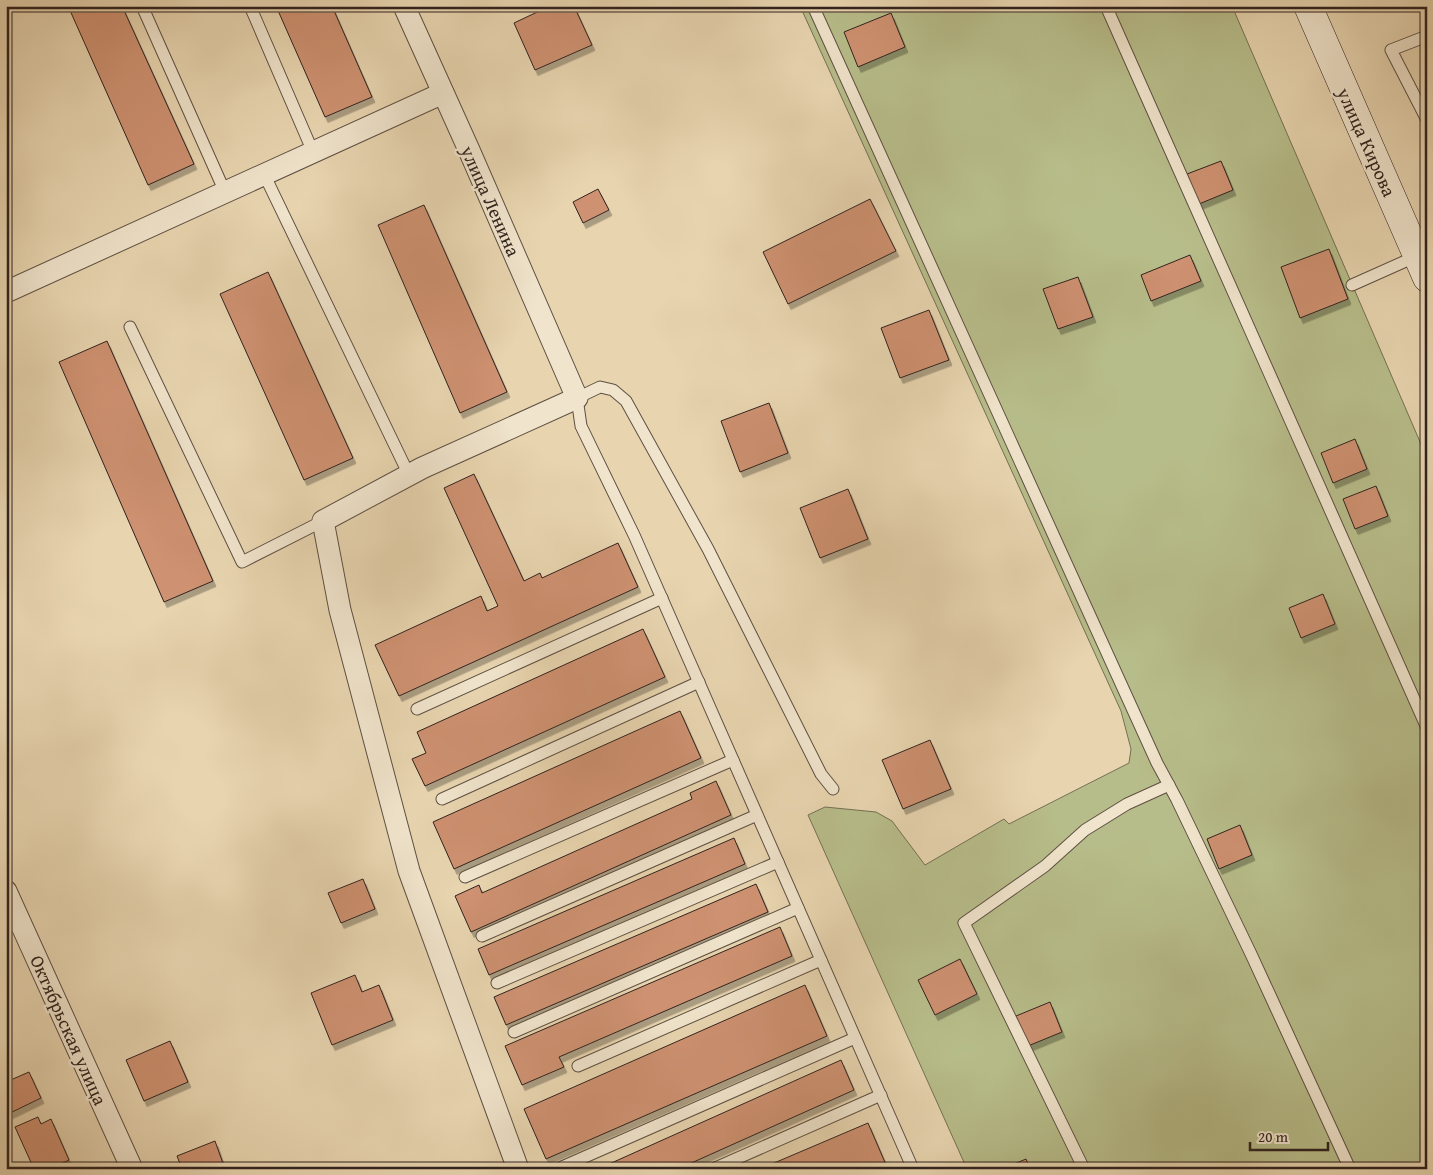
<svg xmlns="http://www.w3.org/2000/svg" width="1433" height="1175" font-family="'Gentium Book Plus',serif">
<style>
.green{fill:#b7bd8a;stroke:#747054}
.building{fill:#ce9171;stroke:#30231e;filter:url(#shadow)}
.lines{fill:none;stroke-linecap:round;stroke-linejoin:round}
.lane-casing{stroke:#5e5042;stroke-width:13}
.street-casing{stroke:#5e5042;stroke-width:23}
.secondary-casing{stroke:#30231e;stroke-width:29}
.lane{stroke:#f0e4cc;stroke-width:11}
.street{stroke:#f0e4cc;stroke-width:21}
.secondary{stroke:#f0e4cc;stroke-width:28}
.labels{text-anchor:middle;stroke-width:5;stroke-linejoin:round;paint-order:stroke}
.street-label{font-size:19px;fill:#30231e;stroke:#f0e4cc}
</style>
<defs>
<filter id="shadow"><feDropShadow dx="3" dy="5.5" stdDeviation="0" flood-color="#0004"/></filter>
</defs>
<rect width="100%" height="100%" fill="#e8d5b0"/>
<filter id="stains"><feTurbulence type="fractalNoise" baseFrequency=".004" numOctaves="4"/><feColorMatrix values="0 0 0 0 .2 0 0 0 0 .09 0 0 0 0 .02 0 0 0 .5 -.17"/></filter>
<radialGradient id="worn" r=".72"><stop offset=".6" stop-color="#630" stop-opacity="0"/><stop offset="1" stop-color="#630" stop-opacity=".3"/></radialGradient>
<path class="green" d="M800,6H1232L1427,458V1169H967L808,815L825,807L876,812L892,821L925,865L1004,819L1009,824L1129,763L1131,749L1121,711Z"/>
<g class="building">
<path d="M68,6H122L194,164L148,185Z"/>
<path d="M276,6H332L372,97L325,117Z"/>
<path d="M550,6H574L592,45L535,70L514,23Z"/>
<path d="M891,13L905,47L858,67L844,32Z"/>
<path d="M1221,161L1233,190L1199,204L1187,174Z"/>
<path d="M598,189L609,210L583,223L573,202Z"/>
<path d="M870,199L896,251L788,304L763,252Z"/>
<path d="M424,205L507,392L460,413L378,225Z"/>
<path d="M1329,249L1348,299L1300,318L1281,267Z"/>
<path d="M1190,255L1201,281L1151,301L1141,275Z"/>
<path d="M268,272L353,458L304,480L220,294Z"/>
<path d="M1078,277L1093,317L1058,329L1043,289Z"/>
<path d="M929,310L949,360L900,378L881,328Z"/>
<path d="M107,341L213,581L164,602L59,362Z"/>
<path d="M769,403L788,453L740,472L721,421Z"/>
<path d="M1355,439L1367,469L1333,483L1321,453Z"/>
<path d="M474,474L524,581L540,573L542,578L618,543L638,587L399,696L375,645L481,596L487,611L498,606L444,488Z"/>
<path d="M1376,486L1388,516L1355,529L1343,499Z"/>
<path d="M848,489L868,539L820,558L800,508Z"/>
<path d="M1323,594L1335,624L1301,638L1289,608Z"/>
<path d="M643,629L665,677L425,786L412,759L426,753L417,732Z"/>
<path d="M680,711L701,758L454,869L433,822Z"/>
<path d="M930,740L951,789L903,809L882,760Z"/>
<path d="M716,781L731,815L471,932L455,896L479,885L482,893L692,799L690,793Z"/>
<path d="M1240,825L1252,855L1219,869L1207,839Z"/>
<path d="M734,838L745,864L489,975L478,949Z"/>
<path d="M363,879L375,909L341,923L328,893Z"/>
<path d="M756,884L768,912L506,1025L494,997Z"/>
<path d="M780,927L792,956L559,1057L564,1067L522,1085L505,1046Z"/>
<path d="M960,959L977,994L935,1015L918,980Z"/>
<path d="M355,975L362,992L379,985L393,1020L332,1045L311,993Z"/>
<path d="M805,985L827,1036L546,1159L524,1109Z"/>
<path d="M1050,1002L1062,1032L1028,1046L1016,1016Z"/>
<path d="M170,1041L188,1082L144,1101L126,1060Z"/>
<path d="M841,1060L854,1090L678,1169H598Z"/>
<path d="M29,1072L41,1098L6,1115V1082Z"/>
<path d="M38,1117L41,1124L51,1119L69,1160L50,1169H34L15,1127Z"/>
<path d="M868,1123L887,1167L882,1169H760Z"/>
<path d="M215,1141L225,1169H182L177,1156Z"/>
<path d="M1026,1159L1030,1169H1002Z"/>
</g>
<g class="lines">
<g class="lane-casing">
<g id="lane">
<path d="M142,6L225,192"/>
<path d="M250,6L313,152"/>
<path d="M813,6L1157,763L1177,800L1251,954L1350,1169"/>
<path d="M1106,6L1427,728"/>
<path d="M1427,36L1391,50L1427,120"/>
<path d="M264,174L409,475"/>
<path d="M1352,285L1417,256"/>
<path d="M130,327L242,562L323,521"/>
<path d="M417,709L662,598"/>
<path d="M833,789L821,774L708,549L626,401L613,390L600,387L577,398L581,426L634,535L913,1169"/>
<path d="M442,799L699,682"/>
<path d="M465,877L733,760"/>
<path d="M482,936L757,815"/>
<path d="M497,983L778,862"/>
<path d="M514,1032L798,908"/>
<path d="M578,1066L821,960"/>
<path d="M562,1167L855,1038"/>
<path d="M713,1169L881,1095"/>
<path d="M1084,1169L964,923L1045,866L1085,830L1127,804L1169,785"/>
</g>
</g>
<g class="street-casing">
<g id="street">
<path d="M404,6L469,150L577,398L422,468L323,521L340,610L409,871L518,1169"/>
<path d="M6,292L443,93"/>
<path d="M6,891L132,1169"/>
</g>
</g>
<g class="secondary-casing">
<path id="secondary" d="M1308,6L1427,278"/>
</g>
<use href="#lane" class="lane"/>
<use href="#street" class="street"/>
<use href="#secondary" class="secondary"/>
</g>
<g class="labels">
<g class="street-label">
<text transform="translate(1367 142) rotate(66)" y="7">улица Кирова</text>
<text transform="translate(491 201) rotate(66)" y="7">улица Ленина</text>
<text transform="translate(69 1030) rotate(66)" y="7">Октябрьская улица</text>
</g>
</g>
<rect width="1433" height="1175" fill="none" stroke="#e8d5b0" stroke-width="25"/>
<rect x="8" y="8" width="1418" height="1160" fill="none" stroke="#30231e" stroke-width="2.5"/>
<rect x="12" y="12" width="1408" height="1150" fill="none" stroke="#30231e"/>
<path d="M1250 1142v8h78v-8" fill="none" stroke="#30231e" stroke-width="2.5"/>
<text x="1258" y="1142" font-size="15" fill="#30231e" stroke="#f0e4cc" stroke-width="4" paint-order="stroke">20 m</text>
<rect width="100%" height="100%" filter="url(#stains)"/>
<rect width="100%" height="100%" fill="url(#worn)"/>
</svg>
